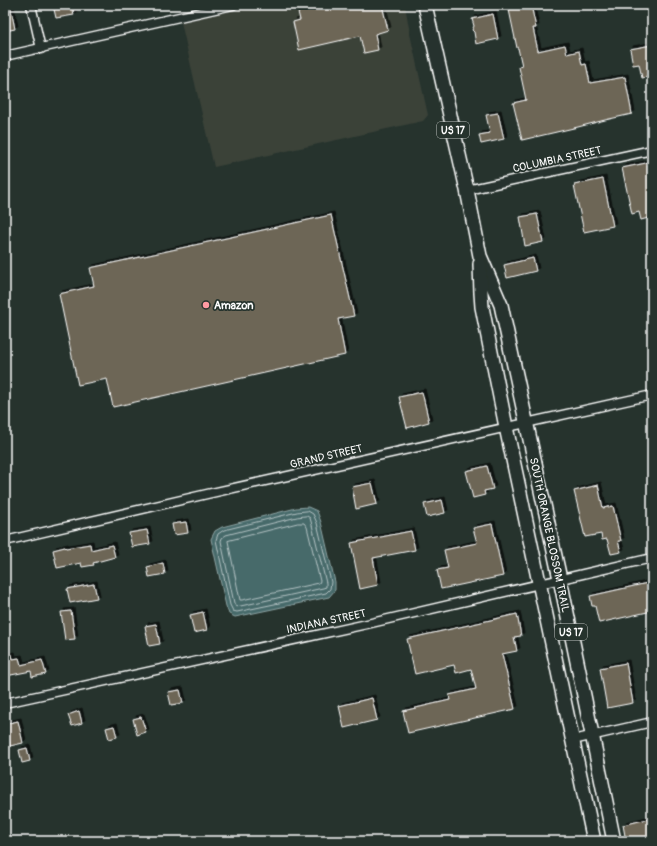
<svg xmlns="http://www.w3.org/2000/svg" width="657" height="846" font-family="Pangolin,sans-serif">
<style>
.built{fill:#3b4239}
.water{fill:#466a6b;stroke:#90a6a6}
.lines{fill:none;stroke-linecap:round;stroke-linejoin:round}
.shore{stroke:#b5c3c4;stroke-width:1}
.building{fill:#6d6656;stroke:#fff;filter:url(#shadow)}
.street-casing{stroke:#fff;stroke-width:11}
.primary-casing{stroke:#fff;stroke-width:16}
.street{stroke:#26332d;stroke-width:8}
.primary{stroke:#26332d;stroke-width:13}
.poi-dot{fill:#ff9aa2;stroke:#26332d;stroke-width:1.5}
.labels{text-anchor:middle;stroke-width:3.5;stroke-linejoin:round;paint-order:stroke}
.shield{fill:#26332d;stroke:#bec2c0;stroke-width:1}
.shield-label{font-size:10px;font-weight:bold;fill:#fff}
.street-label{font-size:11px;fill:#fff;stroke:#26332d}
.poi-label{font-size:11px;font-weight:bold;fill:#fff;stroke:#26332d;text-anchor:start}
</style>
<defs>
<filter id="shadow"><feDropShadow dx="3" dy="-3" stdDeviation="0" flood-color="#0009"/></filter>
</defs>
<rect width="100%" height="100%" fill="#26332d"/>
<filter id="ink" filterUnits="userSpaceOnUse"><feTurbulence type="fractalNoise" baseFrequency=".025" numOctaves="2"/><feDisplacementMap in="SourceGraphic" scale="8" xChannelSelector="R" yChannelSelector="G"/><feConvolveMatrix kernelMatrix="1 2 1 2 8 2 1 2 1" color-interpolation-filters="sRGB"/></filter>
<g filter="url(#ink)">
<path class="built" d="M259,5H405L410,34L428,115L423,121L214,167L181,22Z"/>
<path class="water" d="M308,507L317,511L321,522L335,582V590L329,597L235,617L229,614L226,606L211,539L215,531L222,527L296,508Z"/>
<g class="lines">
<g class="shore">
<path d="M308,511L313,514L317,523L331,582L330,589L326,593L237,612L233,611L230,605L216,540L218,534L224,530L297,512Z"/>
<path d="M307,516L310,518L312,525L326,583V587L323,588L236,607L234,603L221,541L222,538L226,535L297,517Z"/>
<path d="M298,523H304L307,527L320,581L319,583L242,600H240L228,541Z"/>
</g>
</g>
<g class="building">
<path d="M5,5H10L15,29L5,31Z"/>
<path d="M53,5H72L74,15L56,18Z"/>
<path d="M312,5H382L388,30L375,34L378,50L364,53L360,36L299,50L293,22L300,20L298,12L313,9Z"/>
<path d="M508,5H531L536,28H533L538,51L565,45L567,54L579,51L582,65L586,64L590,83L625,77L632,114L605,120L578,127L522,140L513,103L526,100L519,67L522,66L518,48H517Z"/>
<path d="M493,14L498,39L476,44L474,32L472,30L474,26L472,19Z"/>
<path d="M652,45V76L642,78L639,64L633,65L630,49Z"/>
<path d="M498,113L504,139L481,144L479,135L490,133L486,115Z"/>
<path d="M651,162L652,167V217L641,220L639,212L632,214L622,168Z"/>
<path d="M603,179L613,226L584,232L574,185Z"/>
<path d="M537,214L543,242L525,246L520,217Z"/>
<path d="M331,215L354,316L338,319L345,355L113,407L107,379L78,385L59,294L94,286L90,268Z"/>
<path d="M533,258L536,271L507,278L504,265Z"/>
<path d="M422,392L429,422L407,428L399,397Z"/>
<path d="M487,466L493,489L484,491L485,495L473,498L466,471Z"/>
<path d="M372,483L377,504L356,509L352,487Z"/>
<path d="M598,485L603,508L613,506L621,541H618L621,552L611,554L607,539L602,540L601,534L585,537L574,491Z"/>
<path d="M442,500L445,513L427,517L424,504Z"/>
<path d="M186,522L188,533L174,535L172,524Z"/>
<path d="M492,524L503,576L441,589L437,570L448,568L444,550L477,543L473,528Z"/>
<path d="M147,530L150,544L132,547L129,533Z"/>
<path d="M411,531L415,550L373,558L378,585L360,589L351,543Z"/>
<path d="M90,544L91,550L112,545L115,557L93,563L94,565L82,567L81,563L57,568L53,550L65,547L66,548Z"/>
<path d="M163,563L165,574L149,577L147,567Z"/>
<path d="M652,582V611L599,623L595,606H592L590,596Z"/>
<path d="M94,584L97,598L70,603L67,589Z"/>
<path d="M71,611L75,639L65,640L61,612Z"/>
<path d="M203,612L207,630L194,633L190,615Z"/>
<path d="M517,614L521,636L514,637L517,651L502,654L515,709L408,733L403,711L450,700L449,695L476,689L471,669L456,673L454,665L415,674L407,639Z"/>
<path d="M156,624L160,644L149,646L145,626Z"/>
<path d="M12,655L13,659L19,658L21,665L42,660L46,674L32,677L31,671L6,676L5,669L7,668L5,656Z"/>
<path d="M626,663L633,703L607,708L600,668Z"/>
<path d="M180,690L183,703L171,705L168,692Z"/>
<path d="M372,698L377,720L344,728L339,706Z"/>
<path d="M79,711L82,723L72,726L68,715Z"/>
<path d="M141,717L146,732L137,735L133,719Z"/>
<path d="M18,721L23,743L10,746L5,724Z"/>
<path d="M114,726L117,737L109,739L106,728Z"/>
<path d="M27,748L30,761L22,763L19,750Z"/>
<path d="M652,818V838L646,839L647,841H626L623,825Z"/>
</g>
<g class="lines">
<g class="street-casing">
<g id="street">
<path d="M31,5L41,49"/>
<path d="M5,56L233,5"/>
<path d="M467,190L652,150"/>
<path d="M5,541L207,494L652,395"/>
<path d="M5,703L367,624L652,558"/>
<path d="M573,740L652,722"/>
</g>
</g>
<g class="primary-casing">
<g id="primary">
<path d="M425,5L467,190L480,256L501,305L560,579L614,841"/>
<path d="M480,264L481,293L482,307L506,427L594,841"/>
</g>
</g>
<use href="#street" class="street"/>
<use href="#primary" class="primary"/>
</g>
</g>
<circle class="poi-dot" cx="206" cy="305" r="4"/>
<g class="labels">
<g class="shield">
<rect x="437" y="122" width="32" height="16" rx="3"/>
<rect x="555" y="624" width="32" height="16" rx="3"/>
</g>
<g class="shield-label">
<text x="453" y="134">US 17</text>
<text x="571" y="636">US 17</text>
</g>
<g class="street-label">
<text transform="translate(557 159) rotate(-12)" y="4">COLUMBIA STREET</text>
<text transform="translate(326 456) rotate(-13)" y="4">GRAND STREET</text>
<text transform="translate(550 535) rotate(78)" y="4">SOUTH ORANGE BLOSSOM TRAIL</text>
<text transform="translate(326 621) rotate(-12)" y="4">INDIANA STREET</text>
</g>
<g class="poi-label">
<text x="214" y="309">Amazon</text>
</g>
</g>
<rect width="657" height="846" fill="none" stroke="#26332d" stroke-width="20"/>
<rect x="10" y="10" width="637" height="826" fill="none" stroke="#fff" stroke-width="1.5" filter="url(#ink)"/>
</svg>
